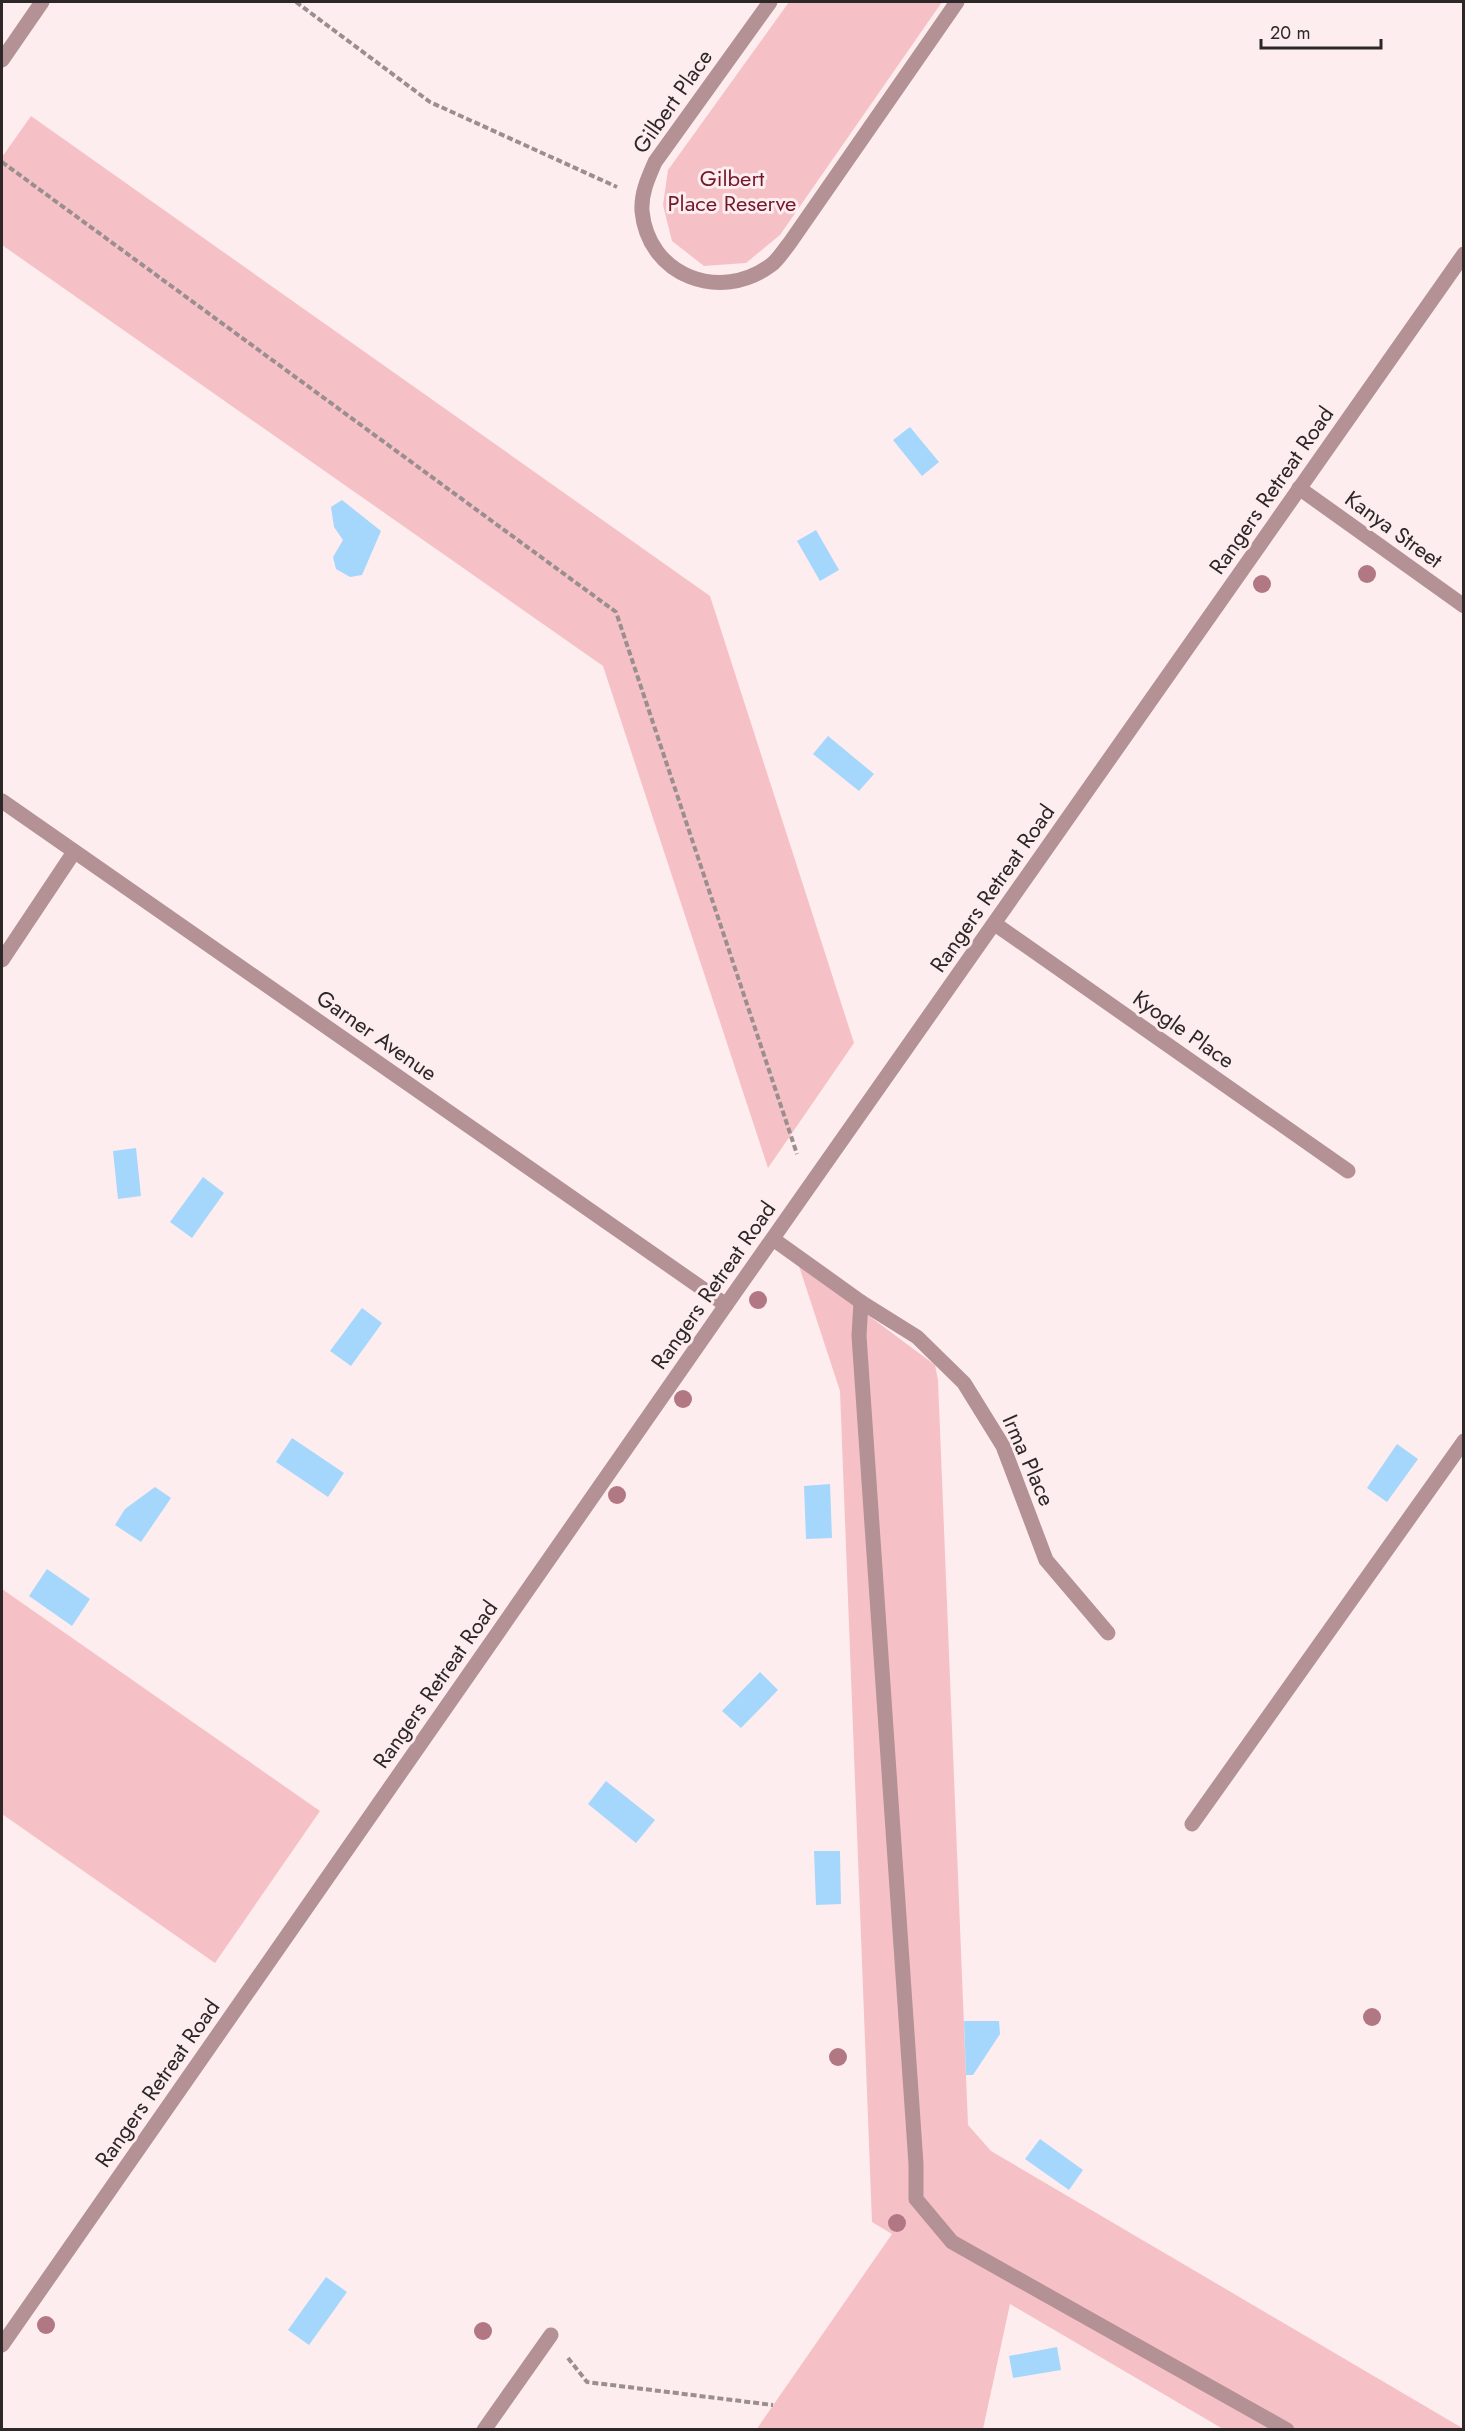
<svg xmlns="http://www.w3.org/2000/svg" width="1465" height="2431" font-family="Jost,sans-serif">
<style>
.green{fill:#f6c1c6}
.water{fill:#a5d7fd}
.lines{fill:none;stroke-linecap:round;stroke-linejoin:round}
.path{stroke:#9a8e8f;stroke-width:4;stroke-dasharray:6 3;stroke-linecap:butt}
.lane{stroke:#b39194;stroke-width:15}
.street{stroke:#b39194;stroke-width:15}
.tree{fill:#b17884}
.labels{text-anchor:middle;stroke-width:6;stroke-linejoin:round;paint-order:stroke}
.street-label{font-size:22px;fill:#2d2728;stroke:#fdedee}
.park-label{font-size:22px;fill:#72182d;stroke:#fdedee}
</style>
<rect width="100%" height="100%" fill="#fdedee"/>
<g class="green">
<path d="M789,2H942L780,235L746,263L704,266L672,241L663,205L668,170Z"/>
<path d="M31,116L710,596L854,1043L768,1168L603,666L2,245V157Z"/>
<path d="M798,1263L935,1365L938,1380L968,2125L991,2151L1464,2429H1223L1010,2304L983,2429L756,2430L892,2234L872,2222L840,1391Z"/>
<path d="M2,1589L320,1811L215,1963L2,1814Z"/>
</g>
<g class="water">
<path d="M910,427L939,462L922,476L893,440Z"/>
<path d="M342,500L381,531L362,575L350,577L336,569L333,557L343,540L334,527L331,507Z"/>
<path d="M816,530L839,570L820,581L797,541Z"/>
<path d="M828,736L874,774L859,791L813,754Z"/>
<path d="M136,1148L141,1196L118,1199L113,1151Z"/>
<path d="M203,1177L224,1193L192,1238L170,1222Z"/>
<path d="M362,1308L382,1323L351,1366L330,1351Z"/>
<path d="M292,1438L344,1473L328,1497L276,1462Z"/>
<path d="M1397,1444L1418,1459L1387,1502L1367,1488Z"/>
<path d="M830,1484L832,1538L806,1539L804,1486Z"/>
<path d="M155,1487L171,1498L141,1542L115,1525L125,1509Z"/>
<path d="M47,1569L90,1599L72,1626L29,1596Z"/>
<path d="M760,1672L778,1690L741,1728L722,1711Z"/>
<path d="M606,1781L655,1820L636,1843L588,1804Z"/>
<path d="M840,1851L841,1904L816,1905L814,1851Z"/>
<path d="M964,2021H999L1000,2034L973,2075H966Z"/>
<path d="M1040,2139L1083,2170L1069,2190L1025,2159Z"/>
<path d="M326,2277L347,2292L309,2345L288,2330Z"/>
<path d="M1057,2347L1061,2370L1013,2378L1009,2356Z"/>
</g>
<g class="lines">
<g class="path">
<path d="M296,2L430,102L617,187"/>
<path d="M2,162L616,612L797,1154"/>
<path d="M568,2358L587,2382L773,2405"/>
</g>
<g class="lane">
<path d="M861,1302L859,1336L916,2164V2199L952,2242L1287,2430"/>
<path d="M1192,1824L1464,1441"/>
</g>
<g class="street">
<path d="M770,2L655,162C648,178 641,193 642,211C648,276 720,303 771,265C778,260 783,251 789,244L957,2"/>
<path d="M2,60L42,2"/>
<path d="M1299,488L1464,606"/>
<path d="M2,801L726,1305"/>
<path d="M995,924L1348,1171"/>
<path d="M2,960L74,852"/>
<path d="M773,1239L861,1302L917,1337L964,1383L1003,1446L1046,1560L1108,1633"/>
<path d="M2,2345L726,1305L1464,254"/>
<path d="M484,2430L551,2335"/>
</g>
</g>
<g class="tree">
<circle cx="1367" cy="574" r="9"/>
<circle cx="1262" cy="584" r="9"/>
<circle cx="758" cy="1300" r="9"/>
<circle cx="683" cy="1399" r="9"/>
<circle cx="617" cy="1495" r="9"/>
<circle cx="1372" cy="2017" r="9"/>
<circle cx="838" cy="2057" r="9"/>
<circle cx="897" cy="2223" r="9"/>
<circle cx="46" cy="2325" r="9"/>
<circle cx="483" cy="2331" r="9"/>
</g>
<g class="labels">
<g class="street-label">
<text transform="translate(672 101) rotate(-55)" y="8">Gilbert Place</text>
<text transform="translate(1271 490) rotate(-55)" y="8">Rangers Retreat Road</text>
<text transform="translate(1394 529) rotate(36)" y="8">Kanya Street</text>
<text transform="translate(992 888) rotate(-55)" y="8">Rangers Retreat Road</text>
<text transform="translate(1184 1029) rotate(35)" y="8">Kyogle Place</text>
<text transform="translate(377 1035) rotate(35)" y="8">Garner Avenue</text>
<text transform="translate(713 1285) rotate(-55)" y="8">Rangers Retreat Road</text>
<text transform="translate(1029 1460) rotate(66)" y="8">Irma Place</text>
<text transform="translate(435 1684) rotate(-55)" y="8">Rangers Retreat Road</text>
<text transform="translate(157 2083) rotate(-55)" y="8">Rangers Retreat Road</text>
</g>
<g class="park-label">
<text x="732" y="186">Gilbert<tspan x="732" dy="25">Place Reserve</tspan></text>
</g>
</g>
<rect width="1465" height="2431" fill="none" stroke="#2d2728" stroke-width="6"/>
<path d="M1261 39v9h120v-9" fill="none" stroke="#2d2728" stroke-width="3"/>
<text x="1270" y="39" font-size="18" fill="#2d2728" stroke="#fdedee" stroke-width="4.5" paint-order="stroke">20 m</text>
</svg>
